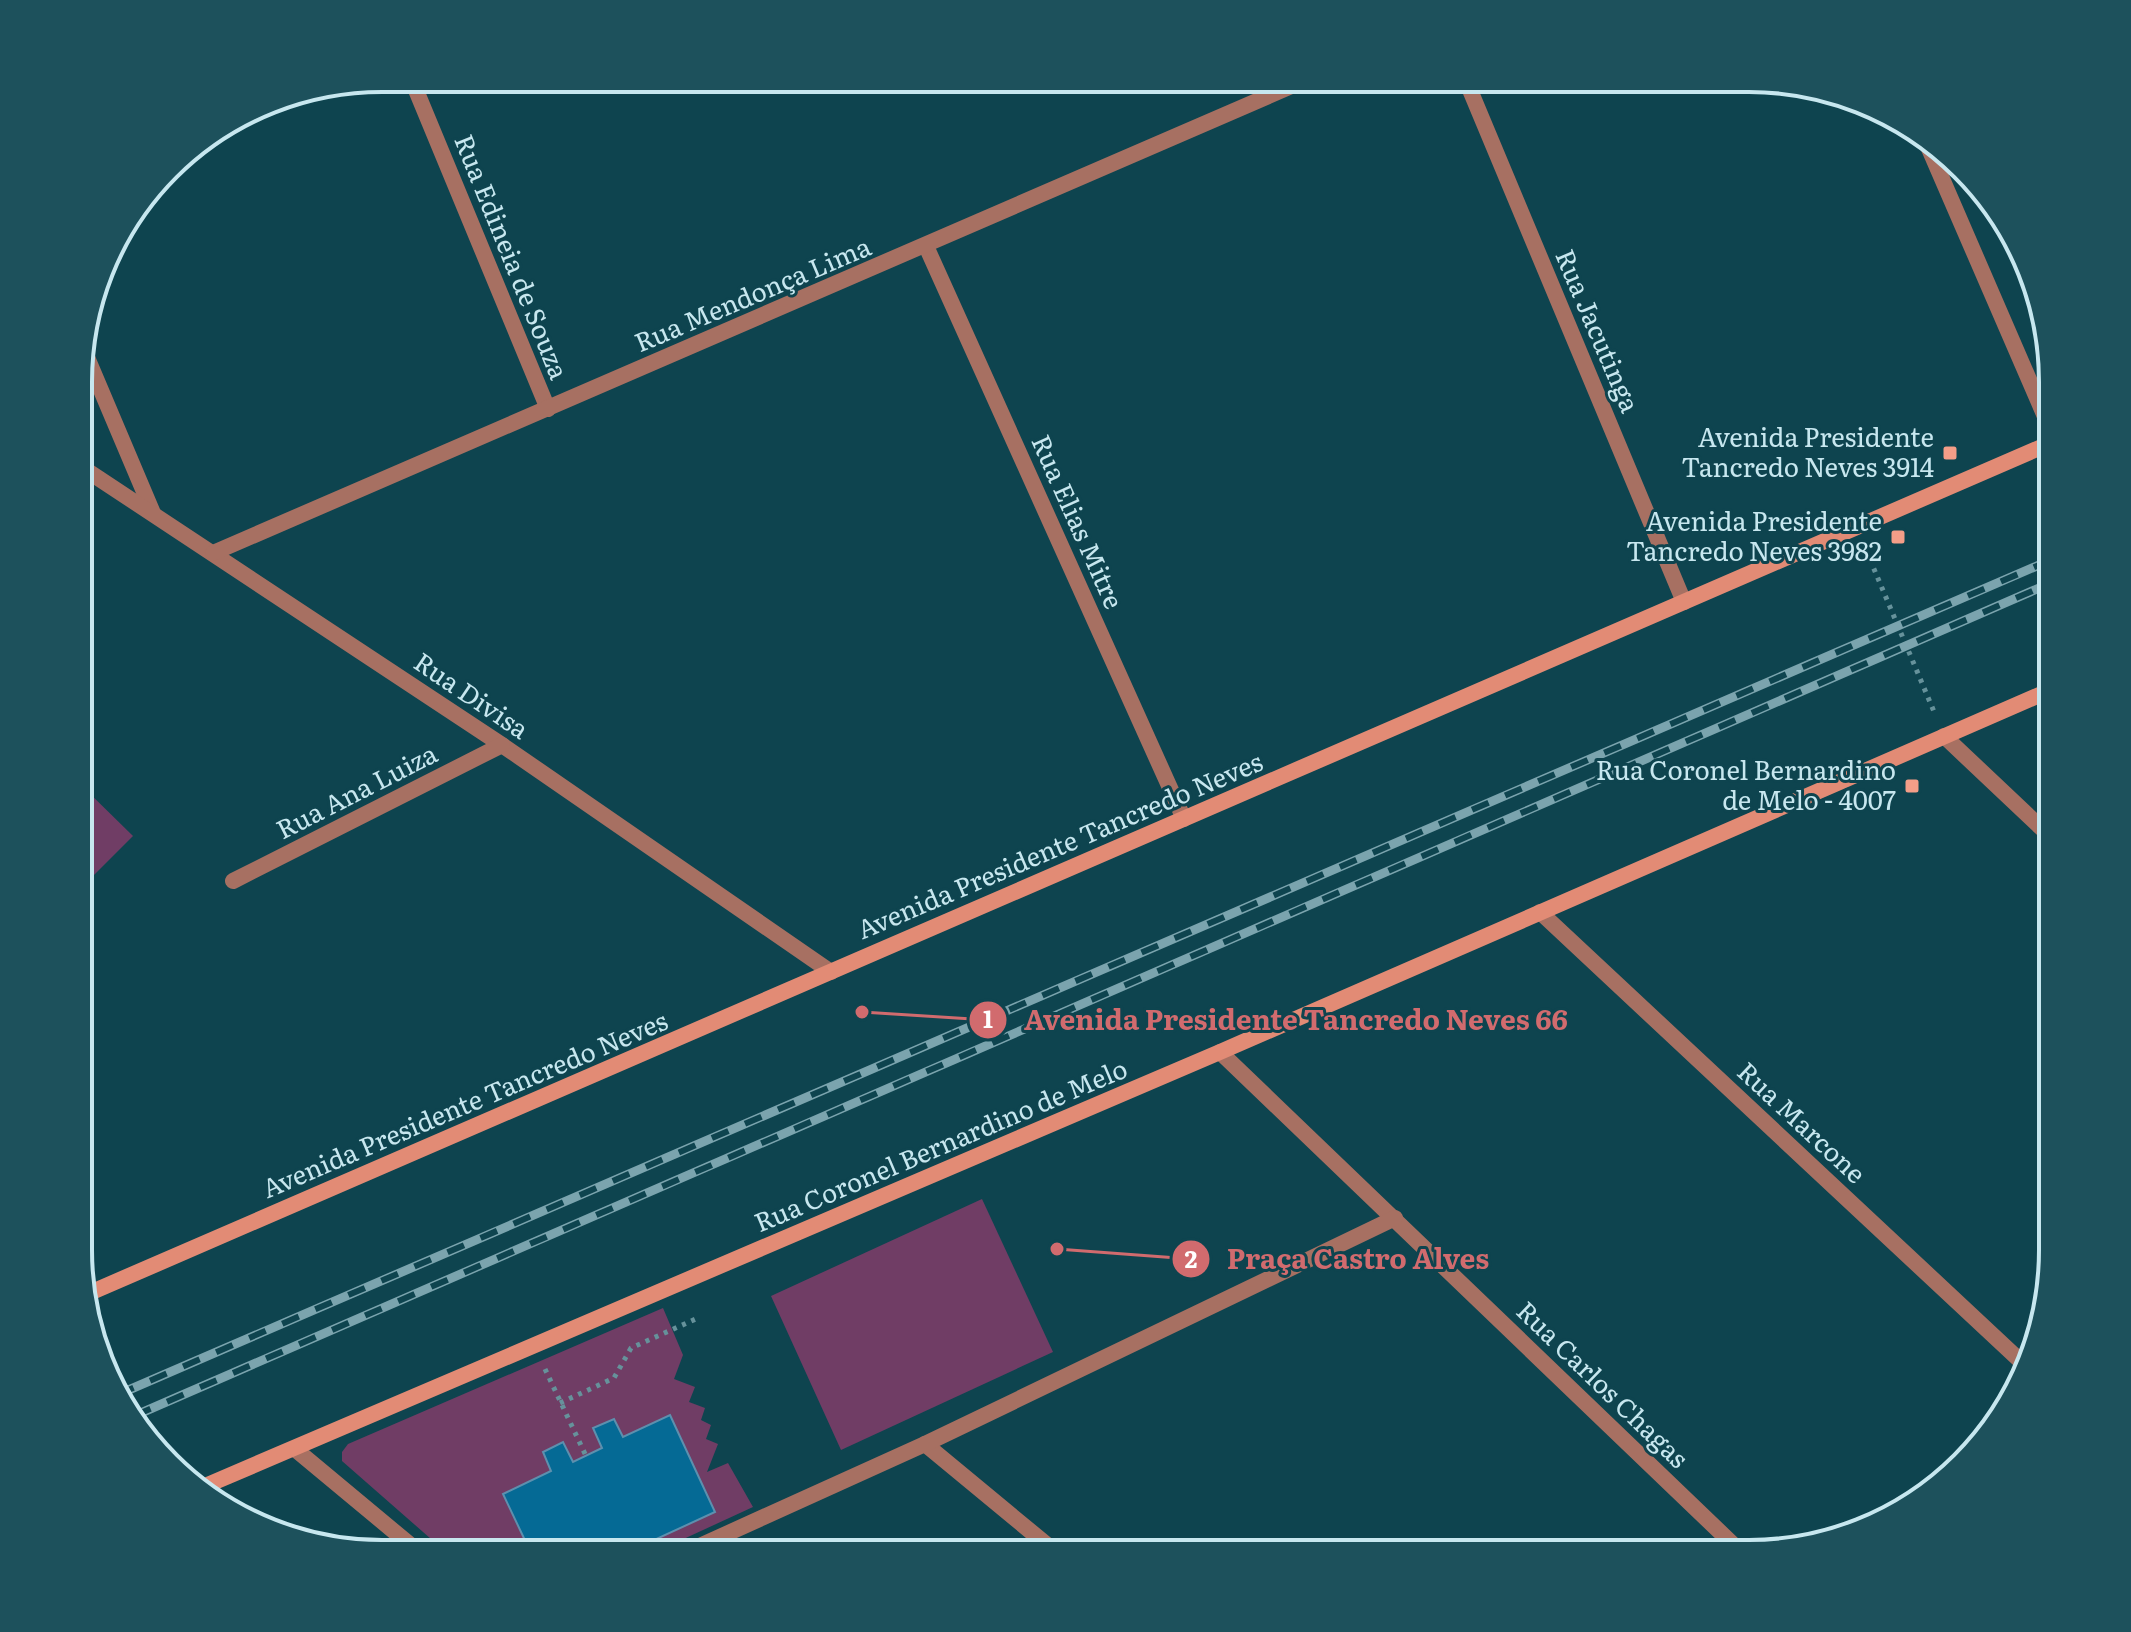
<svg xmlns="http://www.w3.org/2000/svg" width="2131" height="1632" font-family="Literata,serif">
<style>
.green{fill:#703d65}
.building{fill:#056a95;stroke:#5d90ae;stroke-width:2}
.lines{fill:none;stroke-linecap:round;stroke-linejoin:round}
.path{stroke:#66929b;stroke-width:5;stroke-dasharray:4 6;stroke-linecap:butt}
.street{stroke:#a77062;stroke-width:16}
.secondary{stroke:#e28b75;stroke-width:16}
.rail-casing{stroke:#7ba4ae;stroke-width:9}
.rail{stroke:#0e444f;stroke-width:6;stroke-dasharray:18;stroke-linecap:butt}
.poi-dot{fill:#f49e88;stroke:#0e444f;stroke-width:3}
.labels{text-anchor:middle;stroke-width:6;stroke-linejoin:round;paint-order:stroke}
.street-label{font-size:26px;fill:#c7e7ef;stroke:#0e444f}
.poi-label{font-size:26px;fill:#c7e7ef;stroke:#0e444f;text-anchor:end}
.rim{fill:none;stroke:#c7e7ef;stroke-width:4}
.leader{fill:none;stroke:#d16b6e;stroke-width:3}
.callout-dot{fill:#d16b6e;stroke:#0e444f;stroke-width:3}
.mark-label{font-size:24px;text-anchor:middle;font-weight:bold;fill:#fff}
.callout-label{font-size:28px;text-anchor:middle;font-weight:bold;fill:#d16b6e;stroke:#0e444f;stroke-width:6;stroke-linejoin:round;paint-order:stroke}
</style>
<rect width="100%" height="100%" fill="#0e444f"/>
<g class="green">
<path d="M80,784L133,836L79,890Z"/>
<path d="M982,1199L1053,1352L841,1450L771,1296Z"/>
<path d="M663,1308L683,1355L674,1379L695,1387L689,1402L705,1408L701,1420L711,1425L706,1439L718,1444L707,1472L728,1463L753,1507L651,1554L447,1553L342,1461V1452L348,1444Z"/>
</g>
<path class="building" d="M670,1415L715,1512L626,1553H585L581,1546L564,1553H531L503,1494L551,1471L543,1452L563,1442L573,1462L602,1448L593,1428L614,1419L623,1437Z"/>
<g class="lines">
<g class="path">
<path d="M1866,550L1935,714"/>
<path d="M545,1369L586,1456"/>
<path d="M560,1403L614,1378L631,1348L698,1318"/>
</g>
<g class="street">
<path d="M411,78L548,409"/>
<path d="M1465,78L1684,602"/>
<path d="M1924,137L2053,435"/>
<path d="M926,246L1184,819"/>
<path d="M81,343L153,513"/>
<path d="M80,466L502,745L831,972"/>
<path d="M213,553L1310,78"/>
<path d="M1944,736L2053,839"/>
<path d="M233,881L502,745"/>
<path d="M1540,912L2029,1369"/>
<path d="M1220,1052L1743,1554"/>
<path d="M925,1444L1058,1554"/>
<path d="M295,1449L420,1553"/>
<path d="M682,1554L925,1444L1395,1218"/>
</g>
<g class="secondary">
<path d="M85,1295L2053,442"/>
<path d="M198,1489L1220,1052L2053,689"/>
</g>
<g class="rail-casing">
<g id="rail">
<path d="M117,1395L2053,559"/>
<path d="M134,1416L2053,582"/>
</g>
</g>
<use href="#rail" class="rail"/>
</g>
<g class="poi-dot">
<rect x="1942" y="445" width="16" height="16" rx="4"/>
<rect x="1890" y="529" width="16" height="16" rx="4"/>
<rect x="1904" y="778" width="16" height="16" rx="4"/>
</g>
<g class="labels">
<g class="street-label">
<text transform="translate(511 257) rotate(68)" y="9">Rua Edineia de Souza</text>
<text transform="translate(753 295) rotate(-23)" y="9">Rua Mendonça Lima</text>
<text transform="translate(1597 331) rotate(67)" y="9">Rua Jacutinga</text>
<text transform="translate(1077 522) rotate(66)" y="9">Rua Elias Mitre</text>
<text transform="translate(471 696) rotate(34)" y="9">Rua Divisa</text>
<text transform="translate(357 792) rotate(-27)" y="9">Rua Ana Luiza</text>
<text transform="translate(1060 846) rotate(-23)" y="9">Avenida Presidente Tancredo Neves</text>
<text transform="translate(465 1105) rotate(-23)" y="9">Avenida Presidente Tancredo Neves</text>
<text transform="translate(1801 1123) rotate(43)" y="9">Rua Marcone</text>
<text transform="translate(941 1146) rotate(-23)" y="9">Rua Coronel Bernardino de Melo</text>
<text transform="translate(1602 1385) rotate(44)" y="9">Rua Carlos Chagas</text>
</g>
<g class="poi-label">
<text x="1934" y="447">Avenida Presidente<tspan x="1934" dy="30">Tancredo Neves 3914</tspan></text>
<text x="1882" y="531">Avenida Presidente<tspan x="1882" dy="30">Tancredo Neves 3982</tspan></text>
<text x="1896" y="780">Rua Coronel Bernardino<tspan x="1896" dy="30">de Melo - 4007</tspan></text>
</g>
</g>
<path d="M0 0H2131V1632H0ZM382 92H1749A290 290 0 0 1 2039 382V1250A290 290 0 0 1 1749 1540H382A290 290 0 0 1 92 1250V382A290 290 0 0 1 382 92Z" fill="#1d515c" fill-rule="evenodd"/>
<path class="rim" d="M382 92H1749A290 290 0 0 1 2039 382V1250A290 290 0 0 1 1749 1540H382A290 290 0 0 1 92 1250V382A290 290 0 0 1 382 92Z"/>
<path class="leader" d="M862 1012L988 1020M1057 1249L1191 1259"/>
<g class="callout-dot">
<circle cx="862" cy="1012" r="8"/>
<circle cx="1057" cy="1249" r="8"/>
<circle cx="988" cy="1020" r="20"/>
<circle cx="1191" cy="1259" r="20"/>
</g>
<g class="mark-label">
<text x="988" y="1028">1</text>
<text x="1191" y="1268">2</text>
</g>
<g class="callout-label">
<text x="1296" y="1030">Avenida Presidente Tancredo Neves 66</text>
<text x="1358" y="1269">Praça Castro Alves</text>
</g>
</svg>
